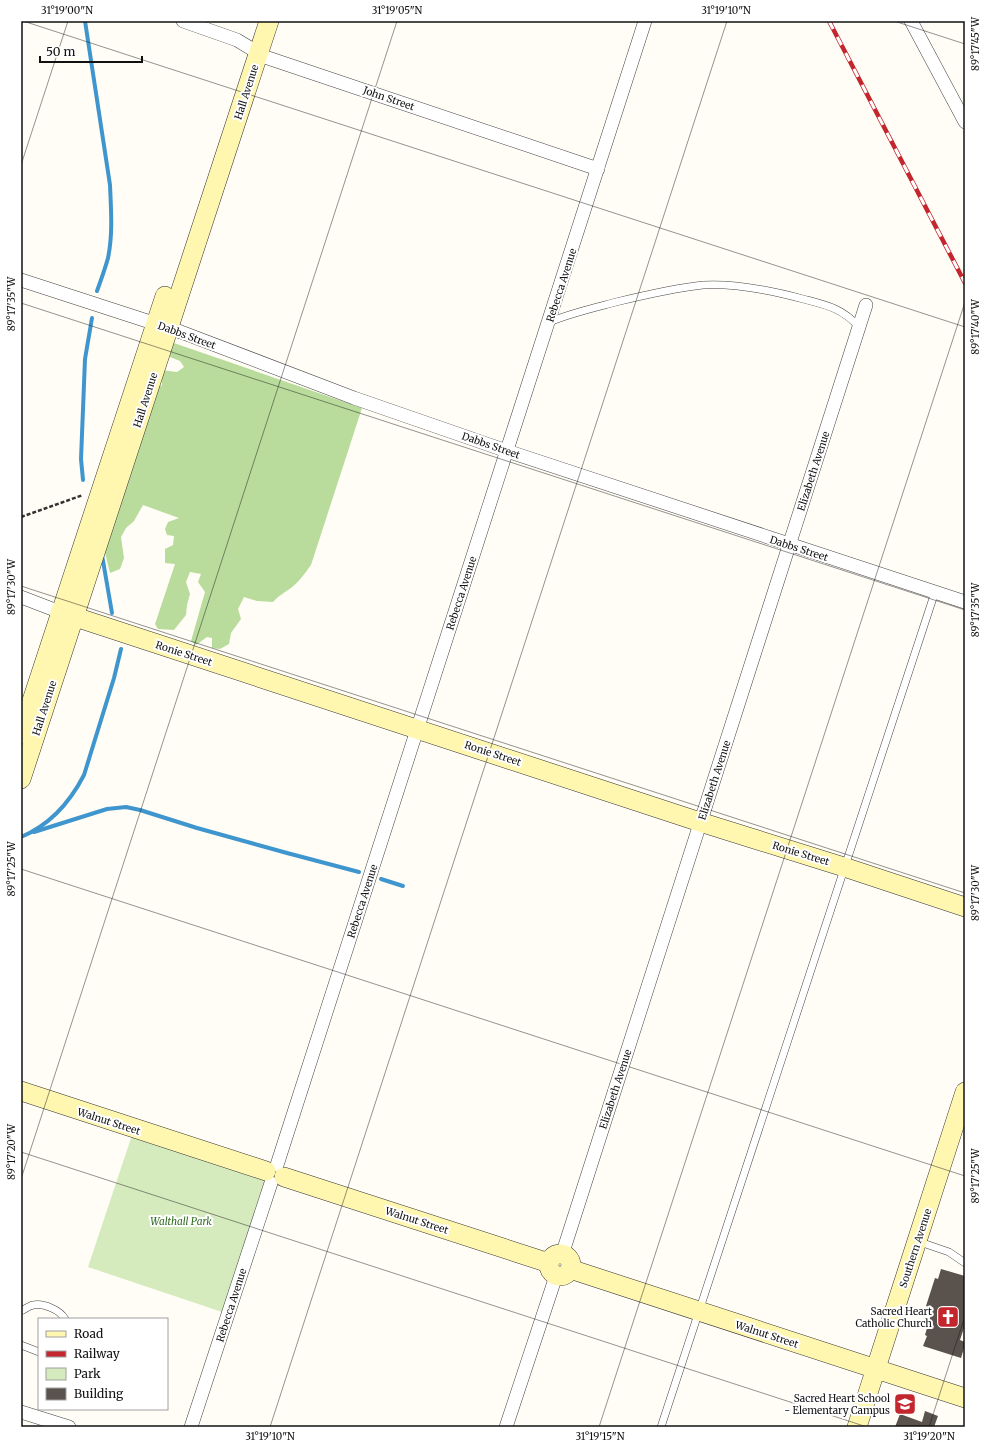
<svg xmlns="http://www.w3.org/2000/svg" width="986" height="1448" font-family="Merriweather,serif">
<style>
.green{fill:#d5ebbd}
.forest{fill:#b9dc9c}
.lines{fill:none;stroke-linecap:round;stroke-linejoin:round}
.stream{stroke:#3f96cf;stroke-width:4}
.building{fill:#5a524d}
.lane-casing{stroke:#444;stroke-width:8}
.street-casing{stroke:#444;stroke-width:14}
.secondary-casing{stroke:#333;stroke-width:20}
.path{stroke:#333;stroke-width:2.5;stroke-dasharray:4 2;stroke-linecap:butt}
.lane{stroke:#fff;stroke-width:7}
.street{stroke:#fff;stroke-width:13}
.secondary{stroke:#fff6b0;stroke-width:19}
.rail-casing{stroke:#c4262e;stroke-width:4.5}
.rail{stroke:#fff;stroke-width:3;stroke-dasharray:9;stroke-linecap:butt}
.ticks{fill:none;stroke:#111;stroke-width:1;stroke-opacity:0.45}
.labels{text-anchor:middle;stroke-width:4;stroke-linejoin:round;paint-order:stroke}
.street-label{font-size:10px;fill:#111;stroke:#fff}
.park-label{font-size:10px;font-style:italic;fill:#2f6b1f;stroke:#fff}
.poi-label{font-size:10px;fill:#111;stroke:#fff;text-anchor:end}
.neatline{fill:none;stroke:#111;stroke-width:1.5}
.ticks-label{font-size:10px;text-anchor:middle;fill:#111}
</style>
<rect width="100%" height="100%" fill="#fffdf5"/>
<path class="green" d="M134,1129L267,1179L228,1314L88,1267Z"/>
<path class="forest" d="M171,342L362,408L311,565C305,573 299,582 291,588C284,593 278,596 273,602L257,601L244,597L238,609L241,619L231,633L229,644L220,649L212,648V638L207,637L196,645L191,641L205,592L198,582L201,574L190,572L186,582L190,594L187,605L186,615L174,630L158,629L155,624L175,564L165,563V549L173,545L174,536L167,535L165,529L168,522L179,518L143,505L134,521L126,528L121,537L124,558L120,569L110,573L102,541L153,391L162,385L161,370L177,372L184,367L180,361L170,357L165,347Z"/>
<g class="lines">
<g class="stream">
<path d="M85,21L110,185C111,209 113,234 108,258C105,269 101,280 97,291"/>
<path d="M83,480L81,459L85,359L92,318"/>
<path d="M102,555L112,613"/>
<path d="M34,832L107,809L126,807L140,810L197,828L287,853L359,872"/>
<path d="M21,837C50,825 70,802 84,775L114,678L121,649"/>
<path d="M381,879L403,886"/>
</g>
</g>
<g class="building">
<path d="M941,1269L965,1276V1325L960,1340L965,1342V1345L961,1358L923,1346L927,1336L925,1335L933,1308L926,1306L935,1278L938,1279Z"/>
<path d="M925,1411L938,1416L934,1427H895L900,1414L922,1422Z"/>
</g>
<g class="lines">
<g class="lane-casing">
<g id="lane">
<path d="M549,322C571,313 593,308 616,302C645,295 674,288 703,285C734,283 773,291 803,299C826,305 842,308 859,327"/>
<path d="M917,1241L949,1252L965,1263"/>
<path d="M21,1311C25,1309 29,1306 33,1305C44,1303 60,1310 65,1319"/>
<path d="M21,1345L39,1352"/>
<path d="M661,1427L935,592"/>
</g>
</g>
<g class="street-casing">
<g id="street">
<path d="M183,21L237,40L265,57L598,169"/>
<path d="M911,21L965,122"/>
<path d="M21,280L181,332L354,398L507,451L965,602"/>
<path d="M21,597L60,612"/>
<path d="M277,1165L645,21"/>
<path d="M562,1255L866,305"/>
<path d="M21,1412L69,1427"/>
<path d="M191,1427L271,1183"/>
<path d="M506,1427L556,1276"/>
</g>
</g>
<g class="secondary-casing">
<g id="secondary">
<path d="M60,612L700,822L844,867L965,907"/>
<path d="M21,734L165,296"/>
<path d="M21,779L269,21"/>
<path d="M21,1091L266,1171"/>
<path d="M284,1177L549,1263"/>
<circle cx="560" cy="1265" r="11"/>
<path d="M570,1269L965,1398"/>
<path d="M857,1427L965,1092"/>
</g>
</g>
<path class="path" d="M21,517L83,495"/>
<use href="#lane" class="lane"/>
<use href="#street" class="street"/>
<use href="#secondary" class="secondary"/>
<g class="rail-casing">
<path id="rail" d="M829,21L965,283"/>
</g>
<use href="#rail" class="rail"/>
</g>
<path class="ticks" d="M23,21L965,327M894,21L965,44M21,165L68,21M21,303L965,610M21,586L965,893M21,869L965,1176M21,1152L867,1427M21,1179L397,21M270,1427L727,21M599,1427L965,302M929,1427L965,1316"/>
<defs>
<g id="church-square" transform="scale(1.15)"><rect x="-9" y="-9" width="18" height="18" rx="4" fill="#c4262e" stroke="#fff"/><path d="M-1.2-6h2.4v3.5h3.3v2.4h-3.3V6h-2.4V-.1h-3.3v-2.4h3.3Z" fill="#fff"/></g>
<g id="school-square" transform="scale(1.15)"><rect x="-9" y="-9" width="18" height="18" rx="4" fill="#c4262e" stroke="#fff"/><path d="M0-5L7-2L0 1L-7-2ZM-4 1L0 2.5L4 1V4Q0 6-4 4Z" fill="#fff"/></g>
</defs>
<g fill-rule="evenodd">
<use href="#church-square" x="948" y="1317"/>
<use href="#school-square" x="905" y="1404"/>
</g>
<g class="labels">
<g class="street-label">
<text transform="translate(246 92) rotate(-72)" y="4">Hall Avenue</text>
<text transform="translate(389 98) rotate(19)" y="4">John Street</text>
<text transform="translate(561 285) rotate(-72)" y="4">Rebecca Avenue</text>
<text transform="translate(187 335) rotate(20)" y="4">Dabbs Street</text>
<text transform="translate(145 400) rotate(-72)" y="4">Hall Avenue</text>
<text transform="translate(491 445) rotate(19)" y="4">Dabbs Street</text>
<text transform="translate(813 471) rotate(-72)" y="4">Elizabeth Avenue</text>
<text transform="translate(799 548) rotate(18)" y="4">Dabbs Street</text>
<text transform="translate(461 593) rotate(-72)" y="4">Rebecca Avenue</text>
<text transform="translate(184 653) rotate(18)" y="4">Ronie Street</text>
<text transform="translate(44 708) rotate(-72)" y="4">Hall Avenue</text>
<text transform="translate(493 753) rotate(18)" y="4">Ronie Street</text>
<text transform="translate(714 780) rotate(-72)" y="4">Elizabeth Avenue</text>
<text transform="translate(801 853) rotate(17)" y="4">Ronie Street</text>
<text transform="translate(362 901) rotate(-72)" y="4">Rebecca Avenue</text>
<text transform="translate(615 1089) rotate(-72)" y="4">Elizabeth Avenue</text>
<text transform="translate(109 1121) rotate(18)" y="4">Walnut Street</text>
<text transform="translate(417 1220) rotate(18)" y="4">Walnut Street</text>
<text transform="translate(915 1248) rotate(-72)" y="4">Southern Avenue</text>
<text transform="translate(231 1305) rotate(-72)" y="4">Rebecca Avenue</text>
<text transform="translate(767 1334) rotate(18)" y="4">Walnut Street</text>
</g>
<g class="park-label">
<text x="181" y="1225">Walthall Park</text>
</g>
<g class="poi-label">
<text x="932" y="1315">Sacred Heart<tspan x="932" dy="12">Catholic Church</tspan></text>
<text x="890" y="1402">Sacred Heart School<tspan x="890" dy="12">- Elementary Campus</tspan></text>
</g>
</g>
<rect width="986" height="1448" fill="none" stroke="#ffffff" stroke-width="44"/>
<rect x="38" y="1318" width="130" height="92" fill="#ffffff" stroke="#a0a0a0"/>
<rect x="46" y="1331" width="20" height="6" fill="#fff6b0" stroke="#a0a0a0"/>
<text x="74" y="1338" font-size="12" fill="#111111">Road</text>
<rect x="46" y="1351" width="20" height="6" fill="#c4262e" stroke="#a0a0a0"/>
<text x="74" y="1358" font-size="12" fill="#111111">Railway</text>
<rect x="46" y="1368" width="20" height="12" fill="#d5ebbd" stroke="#a0a0a0"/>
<text x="74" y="1378" font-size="12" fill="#111111">Park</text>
<rect x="46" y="1388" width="20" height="12" fill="#5a524d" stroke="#a0a0a0"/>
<text x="74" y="1398" font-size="12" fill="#111111">Building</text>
<path d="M40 56v6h102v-6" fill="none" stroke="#111111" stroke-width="2"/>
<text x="46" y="56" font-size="12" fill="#111111" stroke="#ffffff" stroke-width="3" paint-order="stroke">50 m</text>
<rect x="22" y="22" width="942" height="1404" class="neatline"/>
<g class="ticks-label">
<text x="67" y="14">31°19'00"N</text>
<text x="397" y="14">31°19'05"N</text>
<text x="726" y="14">31°19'10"N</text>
<text transform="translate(975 44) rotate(-90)" y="4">89°17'45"W</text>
<text transform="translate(11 304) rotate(-90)" y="4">89°17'35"W</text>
<text transform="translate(975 327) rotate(-90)" y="4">89°17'40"W</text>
<text transform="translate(11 587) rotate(-90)" y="4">89°17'30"W</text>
<text transform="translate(975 610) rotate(-90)" y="4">89°17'35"W</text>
<text transform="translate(11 869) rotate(-90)" y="4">89°17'25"W</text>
<text transform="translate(975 893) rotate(-90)" y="4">89°17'30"W</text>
<text transform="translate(11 1152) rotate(-90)" y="4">89°17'20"W</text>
<text transform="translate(975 1176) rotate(-90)" y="4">89°17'25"W</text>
<text x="270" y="1440">31°19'10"N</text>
<text x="600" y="1440">31°19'15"N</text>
<text x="929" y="1440">31°19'20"N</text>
</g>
</svg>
